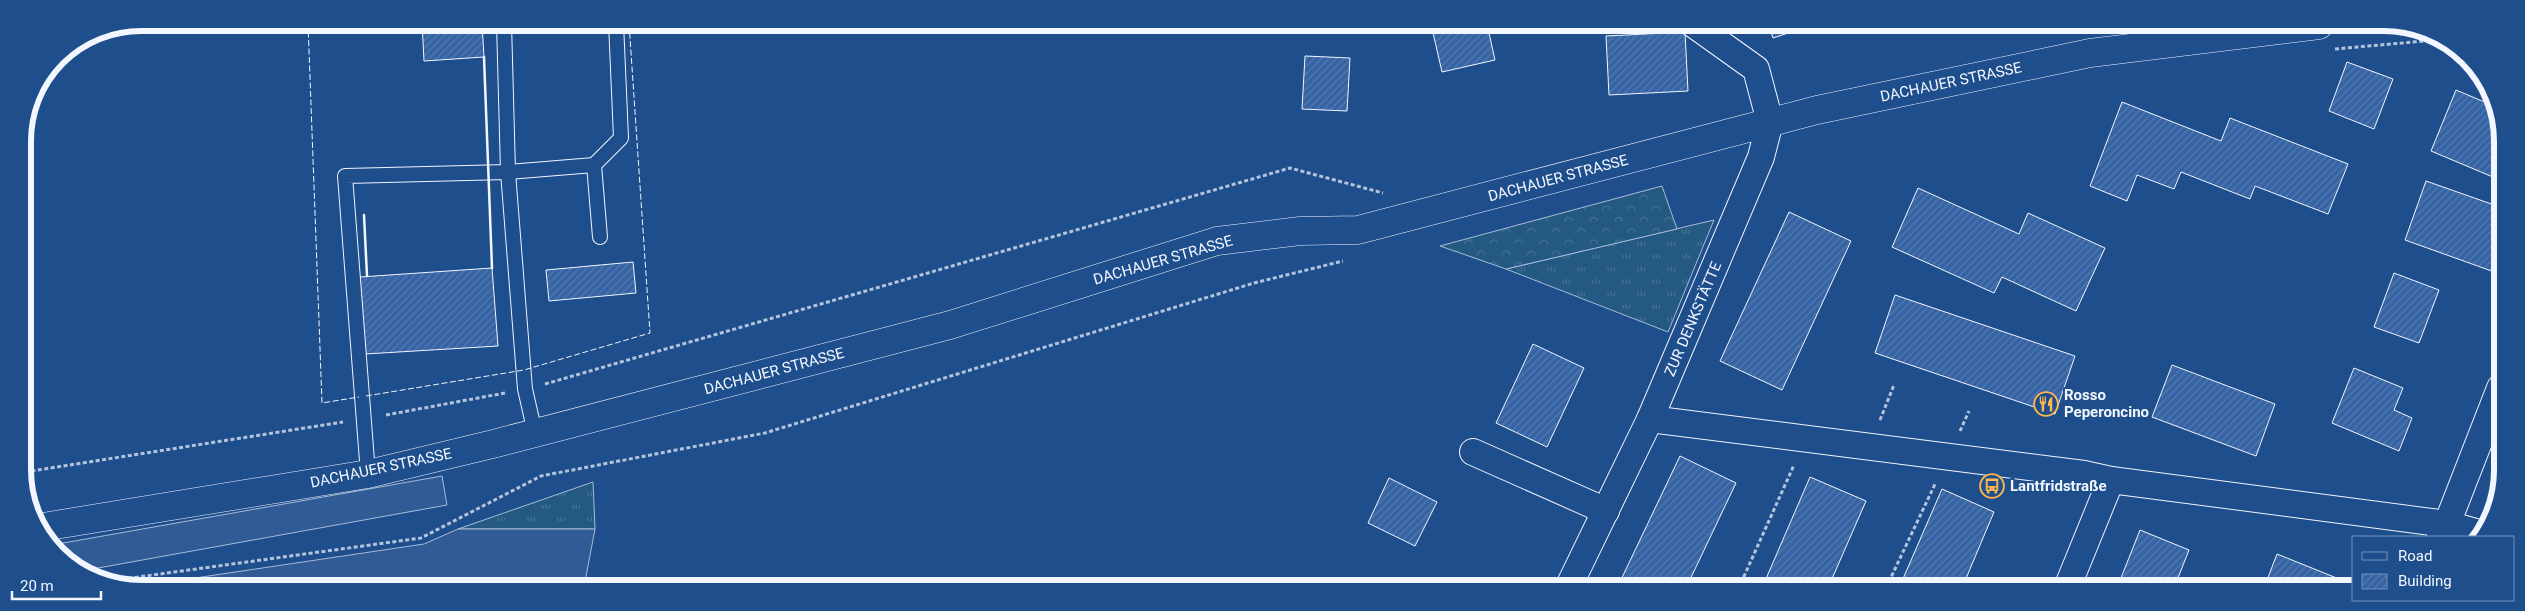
<svg xmlns="http://www.w3.org/2000/svg" width="2525" height="611" font-family="Roboto,sans-serif">
<style>
.grass{fill:url(#grass-tufts);stroke:#a8bbd7}
.forest{fill:url(#forest-crowns);stroke:#a8bbd7}
.parking{fill:#305b95;stroke:#a8bbd7}
.building{fill:url(#building-hatch);stroke:#f2f6ff}
.lines{fill:none;stroke-linecap:round;stroke-linejoin:round}
.lane-casing{stroke:#f2f6ff;stroke-width:16}
.street-casing{stroke:#f2f6ff;stroke-width:28}
.secondary-casing{stroke:#f2f6ff;stroke-width:29}
.path{stroke:#b3c4dc;stroke-width:3;stroke-dasharray:4 2.5;stroke-linecap:butt}
.lane{stroke:#1f4e8c;stroke-width:14}
.street{stroke:#1f4e8c;stroke-width:26}
.secondary{stroke:#1f4e8c;stroke-width:28}
.fence{stroke:#f2f6ff;stroke-width:1;stroke-dasharray:6 2.5;stroke-linecap:butt}
.wall{stroke:#f2f6ff;stroke-width:2.5}
.labels{text-anchor:middle;stroke-width:4;stroke-linejoin:round;paint-order:stroke}
.street-label{font-size:15px;fill:#f2f6ff;stroke:#1f4e8c}
.poi-label{font-size:15px;font-weight:bold;fill:#f2f6ff;stroke:#1f4e8c;text-anchor:start}
.rim{fill:none;stroke:#f2f6ff;stroke-width:6}
</style>
<defs>
<pattern id="grass-tufts" width="24" height="20" patternUnits="userSpaceOnUse" patternTransform="scale(1.25)"><rect width="24" height="20" fill="#245a82"/><path d="M3 7l-1-3M5 7V3M7 7l1-3M15 17l-1-3M17 17v-4M19 17l1-3" fill="none" stroke="#447295"/></pattern>
<pattern id="forest-crowns" width="20" height="18" patternUnits="userSpaceOnUse" patternTransform="scale(1.25)"><rect width="20" height="18" fill="#245a82"/><path d="M2 6a3 3 0 1 1 6 0M12 15a3 3 0 1 1 6 0" fill="none" stroke="#447295"/></pattern>
<pattern id="building-hatch" width="6" height="6" patternUnits="userSpaceOnUse" patternTransform="scale(1.25)"><rect width="6" height="6" fill="#3563a3"/><path d="M-1 1l2-2M0 6l6-6M5 7l2-2" fill="none" stroke="#537ab1"/></pattern>
</defs>
<rect width="100%" height="100%" fill="#1f4e8c"/>
<g class="grass">
<path d="M1714,220L1668,332L1506,269Z"/>
<path d="M593,482L595,529H458Z"/>
</g>
<path class="forest" d="M1662,186L1677,229L1506,269L1440,246Z"/>
<g class="parking">
<path d="M442,476L447,505L87,570L57,554L52,545Z"/>
<path d="M458,529H595L584,587L141,586L424,544Z"/>
</g>
<g class="building">
<path d="M422,23H482L484,57L424,61Z"/>
<path d="M1431,24H1487L1495,60L1442,72Z"/>
<path d="M1768,24H1812L1813,25L1773,38Z"/>
<path d="M1880,24H1904L1883,32Z"/>
<path d="M1685,32L1688,91L1609,95L1606,36Z"/>
<path d="M1305,56L1350,58L1347,111L1302,109Z"/>
<path d="M2347,62L2393,79L2374,129L2329,111Z"/>
<path d="M2456,90L2494,106L2500,118V180L2431,151Z"/>
<path d="M2122,102L2221,141L2230,118L2348,164L2328,214L2255,186L2250,199L2181,172L2174,189L2137,175L2127,201L2090,186Z"/>
<path d="M2426,181L2500,207V274L2405,240Z"/>
<path d="M1918,188L2019,234L2028,213L2105,248L2076,311L2002,277L1994,293L1892,247Z"/>
<path d="M1789,212L1851,241L1782,390L1720,361Z"/>
<path d="M633,262L636,293L549,301L546,270Z"/>
<path d="M492,268L498,346L365,354L360,277Z"/>
<path d="M2394,273L2439,290L2419,343L2374,327Z"/>
<path d="M1895,295L2075,356L2055,414L1875,353Z"/>
<path d="M1533,344L1584,368L1547,447L1496,423Z"/>
<path d="M2172,365L2275,404L2256,456L2152,417Z"/>
<path d="M2354,368L2403,388L2394,410L2412,418L2399,451L2332,423Z"/>
<path d="M1680,456L1736,483L1686,588H1617Z"/>
<path d="M1810,477L1866,501L1828,588H1762Z"/>
<path d="M1389,478L1437,502L1415,546L1368,523Z"/>
<path d="M1942,489L1994,512L1962,588H1899Z"/>
<path d="M2140,530L2189,550L2174,588H2117Z"/>
<path d="M2277,554L2354,585V588H2264Z"/>
</g>
<g class="lines">
<g class="lane-casing">
<g id="lane">
<path d="M504,23L508,172L525,389L535,433"/>
<path d="M594,165L600,237"/>
<path d="M368,474L345,176L508,172L594,165L621,138L616,23"/>
</g>
</g>
<g class="street-casing">
<g id="street">
<path d="M1650,419L2084,474L2111,480L2447,524L2483,534"/>
<path d="M1473,452L1606,511"/>
<path d="M2440,537L2447,524L2500,388"/>
<path d="M1568,588L1650,419L1761,157L1770,122L1756,69L1693,24"/>
<path d="M2067,588L2111,480"/>
</g>
</g>
<g class="secondary-casing">
<path id="secondary" d="M43,527L368,474L493,444L950,325L1217,241L1300,231L1358,230L1817,110L2090,53L2319,25"/>
</g>
<g class="path">
<path d="M2335,49L2436,40"/>
<path d="M545,384L1290,168L1383,193"/>
<path d="M386,415L505,393"/>
<path d="M1880,420L1894,385"/>
<path d="M1960,431L1969,411"/>
<path d="M25,472L343,422"/>
<path d="M109,581L421,538L541,476L765,433L1254,283L1343,261"/>
<path d="M1741,583L1794,465"/>
<path d="M1886,588L1936,482"/>
</g>
<use href="#lane" class="lane"/>
<use href="#street" class="street"/>
<use href="#secondary" class="secondary"/>
<g class="fence">
<path d="M308,23L322,403L359,397"/>
<path d="M366,396L524,370L650,333L629,23"/>
</g>
<g class="wall">
<path d="M484,57L492,268"/>
<path d="M364,215L367,276"/>
</g>
</g>
<defs>
<g id="restaurant-ring" transform="scale(1.25)"><circle r="9.5" fill="#1f4e8c" stroke="#ffb74d" stroke-width="1.5"/><path d="M-5-6h1v4h1v-4h1v4h1v-4h1v5L-1.5 .5V6h-2V.5L-5-1ZM5-6V6H3V1.5H1.5Q1.5-4 5-6Z" fill="#ffb74d"/></g>
<g id="bus-ring" transform="scale(1.25)"><circle r="9.5" fill="#1f4e8c" stroke="#ffb74d" stroke-width="1.5"/><path d="M-5-6H5V4H4V6H2V4H-2V6H-4V4H-5ZM-3.5-4V0h7V-4ZM-3.5 1.2v1.5H-2V1.2ZM2 1.2v1.5H3.5V1.2Z" fill="#ffb74d"/></g>
</defs>
<g fill-rule="evenodd">
<use href="#restaurant-ring" x="2046" y="404"/>
<use href="#bus-ring" x="1992" y="486"/>
</g>
<g class="labels">
<g class="street-label">
<text transform="translate(1951 82) rotate(-12)" y="5">DACHAUER STRASSE</text>
<text transform="translate(1558 178) rotate(-15)" y="5">DACHAUER STRASSE</text>
<text transform="translate(1163 260) rotate(-16)" y="5">DACHAUER STRASSE</text>
<text transform="translate(1693 319) rotate(-67)" y="5">ZUR DENKSTÄTTE</text>
<text transform="translate(774 371) rotate(-15)" y="5">DACHAUER STRASSE</text>
<text transform="translate(381 468) rotate(-12)" y="5">DACHAUER STRASSE</text>
</g>
<g class="poi-label">
<text x="2064" y="400">Rosso<tspan x="2064" dy="17">Peperoncino</tspan></text>
<text x="2010" y="491">Lantfridstraße</text>
</g>
</g>
<path d="M0 0H2525V611H0ZM141 31H2384A110 110 0 0 1 2494 141V470A110 110 0 0 1 2384 580H141A110 110 0 0 1 31 470V141A110 110 0 0 1 141 31Z" fill="#1f4e8c" fill-rule="evenodd"/>
<path class="rim" d="M141 31H2384A110 110 0 0 1 2494 141V470A110 110 0 0 1 2384 580H141A110 110 0 0 1 31 470V141A110 110 0 0 1 141 31Z"/>
<rect x="2352" y="536" width="162" height="65" fill="#1f4e8c" stroke="#7391ba"/>
<rect x="2362" y="552" width="25" height="8" fill="#1f4e8c" stroke="#7391ba"/>
<text x="2398" y="561" font-size="15" fill="#f2f6ff">Road</text>
<rect x="2362" y="574" width="25" height="15" fill="url(#building-hatch)" stroke="#7391ba"/>
<text x="2398" y="586" font-size="15" fill="#f2f6ff">Building</text>
<path d="M12 591v8h89v-8" fill="none" stroke="#f2f6ff" stroke-width="2.5"/>
<text x="20" y="591" font-size="15" fill="#f2f6ff" stroke="#1f4e8c" stroke-width="4" paint-order="stroke">20 m</text>
</svg>
